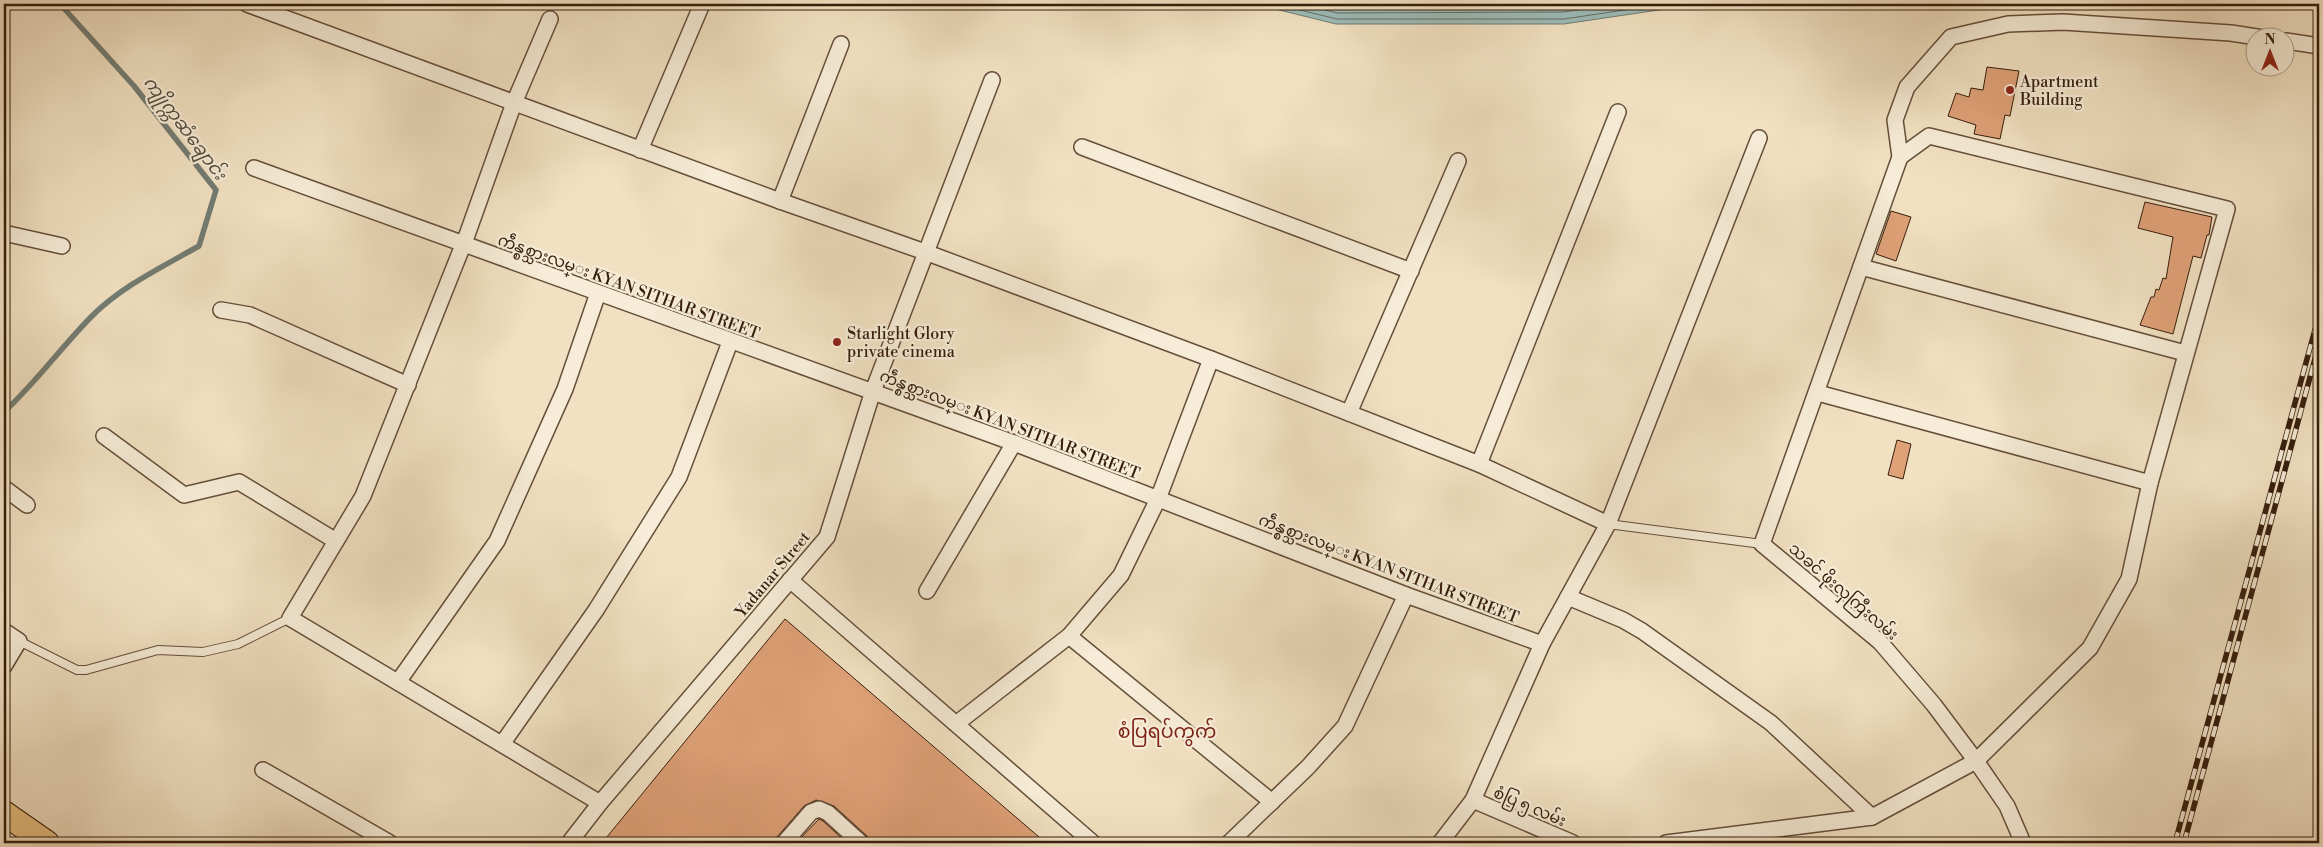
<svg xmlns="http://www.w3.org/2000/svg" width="2323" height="847" font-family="'Libre Bodoni','Noto Sans Myanmar',serif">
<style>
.water{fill:#9cbcb9;stroke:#737d74}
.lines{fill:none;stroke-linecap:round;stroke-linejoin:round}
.shore{stroke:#696d63;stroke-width:1}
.stream{stroke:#737d74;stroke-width:5.5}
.building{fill:#dfa178;stroke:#361e0d}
.lane-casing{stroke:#654f3a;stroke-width:10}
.street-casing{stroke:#654f3a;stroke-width:18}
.primary-casing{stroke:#361e0d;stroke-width:26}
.lane{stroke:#f6ecd7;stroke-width:8}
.street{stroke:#f6ecd7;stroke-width:15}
.primary{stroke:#e8c081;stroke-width:24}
.rail-casing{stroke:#361e0d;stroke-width:5.5}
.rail{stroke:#f6ecd7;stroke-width:4;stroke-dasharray:11;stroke-linecap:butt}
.poi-dot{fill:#8f2418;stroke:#f6ecd7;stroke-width:2}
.labels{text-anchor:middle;stroke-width:4.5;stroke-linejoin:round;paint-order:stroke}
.poi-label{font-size:16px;fill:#361e0d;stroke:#f6ecd7;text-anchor:start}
.street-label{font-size:16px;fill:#361e0d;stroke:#f6ecd7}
.water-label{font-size:18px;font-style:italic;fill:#554d41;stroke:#f6ecd7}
.quarter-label{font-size:19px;fill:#7a1f14;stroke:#f6ecd7}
</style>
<rect width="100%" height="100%" fill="#f1e1c2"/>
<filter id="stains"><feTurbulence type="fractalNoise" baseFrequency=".004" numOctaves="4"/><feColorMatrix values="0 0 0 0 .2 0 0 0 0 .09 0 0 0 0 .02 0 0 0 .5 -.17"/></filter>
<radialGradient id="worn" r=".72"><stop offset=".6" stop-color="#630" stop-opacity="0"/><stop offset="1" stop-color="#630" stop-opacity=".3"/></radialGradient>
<path class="water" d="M1255,4H1699L1564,24H1336Z"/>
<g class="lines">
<g class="shore">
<path d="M1275,4L1337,19H1564L1665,4"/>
<path d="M1301,4L1337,13L1563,12L1622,4"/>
<path d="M1332,4H1571"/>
</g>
<path class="stream" d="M4,412C35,383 60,349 90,318C120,287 162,267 199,246L216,190L134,86L60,4"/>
</g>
<g class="building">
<path d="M1987,67L2019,71L2010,116L2005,115L2000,139L1974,134L1976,125L1948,116L1956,93L1969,97L1971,88L1983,90Z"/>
<path d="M2145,202L2212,217L2209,235H2207L2201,258L2193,256L2173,334L2140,325L2151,297H2154L2156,289L2159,290L2163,278L2166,279L2173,237L2138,228Z"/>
<path d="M1891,211L1911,217L1896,261L1876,254Z"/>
<path d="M1897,440L1911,444L1903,479L1888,475Z"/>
<path d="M785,619L1046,843H870L867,836L834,806L816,800L804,806L777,837L775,843H602Z"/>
<path d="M819,819L823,821L847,843H796Z"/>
</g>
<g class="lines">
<g class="lane-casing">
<g id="lane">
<path d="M1608,524L1762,544"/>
<path d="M19,641L77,670H86L158,650L203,652L238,644L290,618"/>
</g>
</g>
<g class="street-casing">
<g id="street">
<path d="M247,4L780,201L925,252L1211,359L1479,464L1608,524"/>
<path d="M550,19L514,103L467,235L363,496L290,618L600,803"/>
<path d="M2286,41L2319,46"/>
<path d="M1082,147L1411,271"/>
<path d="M640,150L702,4"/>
<path d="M254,168L1014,443L1406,595L1542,644"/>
<path d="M780,201L841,44"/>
<path d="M4,233L62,246"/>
<path d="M1861,267L2185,353"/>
<path d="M221,310L250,315L408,385"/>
<path d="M1818,393L2150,483"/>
<path d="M1349,413L1458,161"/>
<path d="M104,436L184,495L239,482L336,541"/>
<path d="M1479,464L1618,112"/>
<path d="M4,488L27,505"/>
<path d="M790,580L1093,843"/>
<path d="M927,591L1014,443"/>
<path d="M1568,597L1623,620L1642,631L1771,723L1872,817L1976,761L2090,648L2129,579L2150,483L2227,209L1929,136L1900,157"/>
<path d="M4,631L19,641L4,666"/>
<path d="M1069,636L1272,802"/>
<path d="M398,682L497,541L565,389L598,293"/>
<path d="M956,724L1069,636L1121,575L1158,499L1211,359"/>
<path d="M502,744L596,610L679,477L730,342"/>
<path d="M263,770L390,843"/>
<path d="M1473,800L1573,843"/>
<path d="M569,843L600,803L827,537L873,391L992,80"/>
<path d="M784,843L811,812L819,809L828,813L861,843"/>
<path d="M1229,843L1308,767L1345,726L1406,595"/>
<path d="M1440,843L1473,800L1542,644L1608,524L1759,138"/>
<path d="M1666,843L1872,817"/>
<path d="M2023,843L2007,806L1976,761L1934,705L1880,642L1762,544L1900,157L1895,120L1907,87L1951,37L2008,24L2063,22L2231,33L2263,38"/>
</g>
</g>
<g class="primary-casing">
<path id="primary" d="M4,813L47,843"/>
</g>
<use href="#lane" class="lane"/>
<use href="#street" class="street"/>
<use href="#primary" class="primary"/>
<g class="rail-casing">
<g id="rail">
<path d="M2175,843L2319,315"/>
<path d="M2184,843L2319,344"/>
</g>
</g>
<use href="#rail" class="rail"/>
</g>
<g class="poi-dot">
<circle cx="2010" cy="90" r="5"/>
<circle cx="837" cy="342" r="5"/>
</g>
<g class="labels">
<g class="poi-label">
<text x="2020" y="87">Apartment<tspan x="2020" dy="18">Building</tspan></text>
<text x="847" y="339">Starlight Glory<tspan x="847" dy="18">private cinema</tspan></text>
</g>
<g class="street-label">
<text transform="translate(629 286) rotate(20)" y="6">ကဵန္စစ္သားလမ္း KYAN SITHAR STREET</text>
<text transform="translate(1010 424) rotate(21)" y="6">ကဵန္စစ္သားလမ္း KYAN SITHAR STREET</text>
<text transform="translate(1389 568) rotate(21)" y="6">ကဵန္စစ္သားလမ္း KYAN SITHAR STREET</text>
<text transform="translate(772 574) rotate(-50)" y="6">Yadanar Street</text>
<text transform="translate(1844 591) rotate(41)" y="6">သခင် ဖိုးလှကြီးလမ်း</text>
<text transform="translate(1530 806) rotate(23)" y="6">စံပြ ၅ လမ်း</text>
</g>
<g class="water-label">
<text transform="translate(185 128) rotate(53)" y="6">ကျိုက္ကဆံချောင်း</text>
</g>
<g class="quarter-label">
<text x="1167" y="738">စံပြရပ်ကွက်</text>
</g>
</g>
<rect width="2323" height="847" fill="none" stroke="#f1e1c2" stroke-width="20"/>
<rect x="5" y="5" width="2313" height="837" fill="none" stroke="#361e0d" stroke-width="2.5"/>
<rect x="10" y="10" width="2303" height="827" fill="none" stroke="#361e0d"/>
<g transform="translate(2270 52)"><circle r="24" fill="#f6ecd7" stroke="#a99a86"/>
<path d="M0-4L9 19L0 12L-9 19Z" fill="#8f2418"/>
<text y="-8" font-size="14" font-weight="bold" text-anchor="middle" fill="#361e0d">N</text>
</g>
<rect width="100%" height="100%" filter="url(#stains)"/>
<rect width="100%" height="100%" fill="url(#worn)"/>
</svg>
